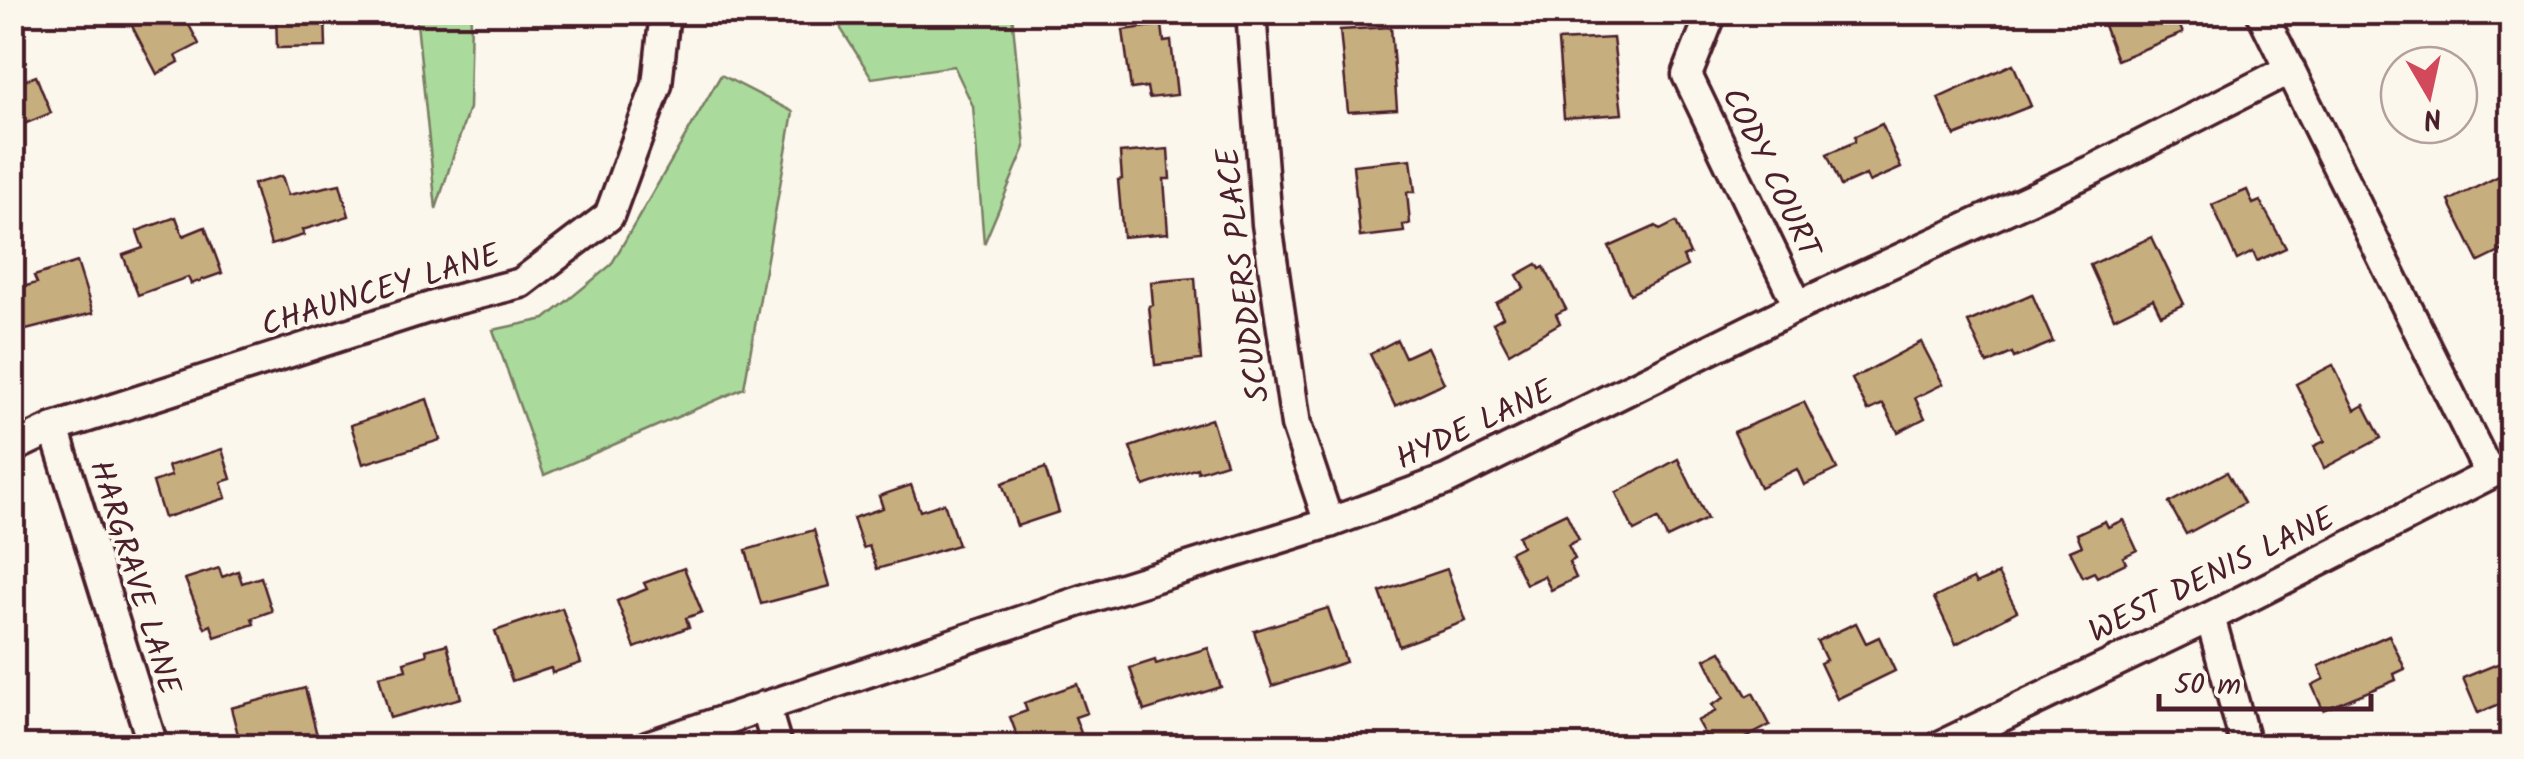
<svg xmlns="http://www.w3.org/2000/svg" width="2524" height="759" font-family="Kalam,sans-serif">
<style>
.green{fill:#aadb9c;stroke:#7a7d64;stroke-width:2.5}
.building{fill:#c7ae7e;stroke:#4a1f2b;stroke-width:2.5}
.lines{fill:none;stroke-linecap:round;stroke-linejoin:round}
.minor-casing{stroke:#4a1f2b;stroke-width:35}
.minor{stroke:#fbf7ec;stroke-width:28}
.labels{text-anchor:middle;stroke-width:8;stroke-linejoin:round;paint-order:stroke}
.street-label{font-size:32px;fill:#4a1f2b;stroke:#fbf7ec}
</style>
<rect width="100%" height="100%" fill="#fbf7ec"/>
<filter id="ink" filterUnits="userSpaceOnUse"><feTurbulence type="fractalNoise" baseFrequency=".01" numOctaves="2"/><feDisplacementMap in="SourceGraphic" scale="20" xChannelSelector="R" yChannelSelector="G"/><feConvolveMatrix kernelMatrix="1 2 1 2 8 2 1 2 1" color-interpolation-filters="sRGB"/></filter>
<g filter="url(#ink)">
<g class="green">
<path d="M416,13H471L469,108L436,209Z"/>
<path d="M841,13H1012L1025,147L984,244L973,106L954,66L872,78L841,29Z"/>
<path d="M721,75L793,112L744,388L544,475L493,330L545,319L611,265Z"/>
</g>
<g class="building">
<path d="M154,12H182L199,44L176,56L179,62L157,74L131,24Z"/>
<path d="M276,12H325L326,47L277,48Z"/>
<path d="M2099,12H2173L2183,33L2117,60Z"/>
<path d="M1162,25L1164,42L1171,41L1177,95L1149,98L1147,87L1131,89L1123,30Z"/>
<path d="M1391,27L1397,109L1348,112L1340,30Z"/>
<path d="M1613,38L1622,114L1564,118L1558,41Z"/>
<path d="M2013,64L2031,106L1955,136L1938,98Z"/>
<path d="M36,76L51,113L12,129V85Z"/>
<path d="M1882,124L1901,168L1869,182L1866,175L1841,186L1827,154L1855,142V136Z"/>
<path d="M1168,149L1170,179H1164L1168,233L1123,237L1118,180L1122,179L1120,153Z"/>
<path d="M1411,159L1415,192H1407L1410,224L1403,225L1404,232L1360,237L1353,165Z"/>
<path d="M2501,175L2512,195V246L2479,262L2449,201Z"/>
<path d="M282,176L288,195L340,184L349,216L302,230L304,235L271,245L253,184Z"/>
<path d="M2247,190L2253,204L2260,201L2286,248L2257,261L2253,252L2237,260L2212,205Z"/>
<path d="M176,217L183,236L205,227L222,273L191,284L188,277L138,295L123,255L143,248L137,231Z"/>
<path d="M1676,222L1690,254L1683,257L1687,266L1630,294L1609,247L1656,226L1660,230Z"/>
<path d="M2152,237L2184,304L2161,315L2153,299L2114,318L2090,265Z"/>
<path d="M77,262L93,313L22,331L12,290L37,283L34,276Z"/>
<path d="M1537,264L1540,269L1544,267L1566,309L1556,314L1560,323L1509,353L1493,323L1503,317L1496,303L1524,288L1517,275Z"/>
<path d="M1195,278L1201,360L1155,365L1149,306L1153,305L1151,282Z"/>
<path d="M2032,294L2053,342L2014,358L2012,353L1987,364L1968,322Z"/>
<path d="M1397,340L1405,357L1427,347L1444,383L1395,406L1370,354Z"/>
<path d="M1921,342L1943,384L1915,398L1925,418L1898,432L1883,404L1868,411L1852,379Z"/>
<path d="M2333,365L2355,410L2364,405L2381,438L2324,468L2314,446L2325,441L2296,384Z"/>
<path d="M427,399L440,440L363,464L351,425Z"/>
<path d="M1804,402L1837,469L1804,485L1797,469L1760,487L1734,432Z"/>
<path d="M1211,419L1226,463L1198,472L1197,468L1144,486L1130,447Z"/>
<path d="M222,449L231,479L221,482L226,498L164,518L153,482L171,476L168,466Z"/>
<path d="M1678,459L1707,519L1667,538L1658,519L1634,531L1616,493Z"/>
<path d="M1045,468L1059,512L1017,526L1002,483Z"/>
<path d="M2227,472L2244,503L2186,534L2169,503Z"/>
<path d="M911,485L920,511L944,503L958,545L877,569L869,546L863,548L853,518L883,508L879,496Z"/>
<path d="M1566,513L1579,540L1568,545L1575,559L1569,562L1576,578L1551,590L1544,576L1526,584L1510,552L1522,546L1518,536Z"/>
<path d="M2123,520L2137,550L2123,557L2126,563L2097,577L2094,572L2083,577L2070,551L2082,546L2077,534L2105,521L2108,527Z"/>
<path d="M814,530L830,586L761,604L746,550Z"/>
<path d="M219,568L222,577L238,571L242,583L261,577L272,611L252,618L254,624L215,637L211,625L205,628L185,579Z"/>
<path d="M684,568L702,612L686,618L689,627L635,648L617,601L647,589L644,583Z"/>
<path d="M1447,569L1466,621L1399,646L1380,592Z"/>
<path d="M1998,574L2017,611L1956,644L1934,598L1973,579L1976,584Z"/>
<path d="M562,608L581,663L552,673L551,668L512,681L495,631Z"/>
<path d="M1328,608L1346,662L1272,686L1254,631Z"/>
<path d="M1856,623L1866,643L1879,637L1895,671L1837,699L1820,663L1826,660L1817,641Z"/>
<path d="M2389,635L2405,669L2394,674L2396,680L2323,710L2312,685L2324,679L2319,666Z"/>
<path d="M447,644L461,698L390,718L379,676L406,670L404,662L427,655L426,650Z"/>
<path d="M1208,648L1221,687L1144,711L1130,668L1155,660L1156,664Z"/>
<path d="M1721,651L1747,696L1753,693L1770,725L1730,746H1711L1697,721L1716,711L1712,705L1724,698L1705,659Z"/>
<path d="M2512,658V699L2478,713L2463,678Z"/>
<path d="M1077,684L1087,713L1075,717L1081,733L1073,736L1077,746H1021L1010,717L1027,711L1024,703Z"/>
<path d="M305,688L319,743L305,746H241L231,708Z"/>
</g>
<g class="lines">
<g class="minor-casing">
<g id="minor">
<path d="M1251,12L1267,224L1296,425L1329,523"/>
<path d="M1712,12L1687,75L1798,306"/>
<path d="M2261,12L2489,473"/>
<path d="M54,428L153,746"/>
<path d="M12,448L54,428L443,303L521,283L609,216L657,85L665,12"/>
<path d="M2210,617L2246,746"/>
<path d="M765,706L777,746"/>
<path d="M647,746L1083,600L1329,523L1446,480L1798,306L2092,170L2290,69"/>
<path d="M1940,746L2210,617L2512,463"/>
</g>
</g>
<use href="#minor" class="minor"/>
</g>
</g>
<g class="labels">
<g class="street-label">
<text transform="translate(1772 172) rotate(64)" y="11">CODY COURT</text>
<text transform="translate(1242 275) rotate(-97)" y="11">SCUDDERS PLACE</text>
<text transform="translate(380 289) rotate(-17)" y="11">CHAUNCEY LANE</text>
<text transform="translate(1474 424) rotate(-25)" y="11">HYDE LANE</text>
<text transform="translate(2211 574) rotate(-26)" y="11">WEST DENIS LANE</text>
<text transform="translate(136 577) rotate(73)" y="11">HARGRAVE LANE</text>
</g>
</g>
<rect width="2524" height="759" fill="none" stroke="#fbf7ec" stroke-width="50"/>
<rect x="25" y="25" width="2474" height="709" fill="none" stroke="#4a1f2b" stroke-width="4" filter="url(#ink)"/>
<g transform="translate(2429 95) rotate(171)"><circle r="48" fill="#fbf7ec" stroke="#b4a19f" stroke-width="2.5"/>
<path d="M0-8L18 38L0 25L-18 38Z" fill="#d1495b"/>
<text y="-15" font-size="28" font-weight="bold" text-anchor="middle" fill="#4a1f2b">N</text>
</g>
<path d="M2159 694v15h212v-15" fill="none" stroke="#4a1f2b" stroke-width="5"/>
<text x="2174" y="694" font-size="30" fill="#4a1f2b" stroke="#fbf7ec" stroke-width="8" paint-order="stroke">50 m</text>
</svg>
